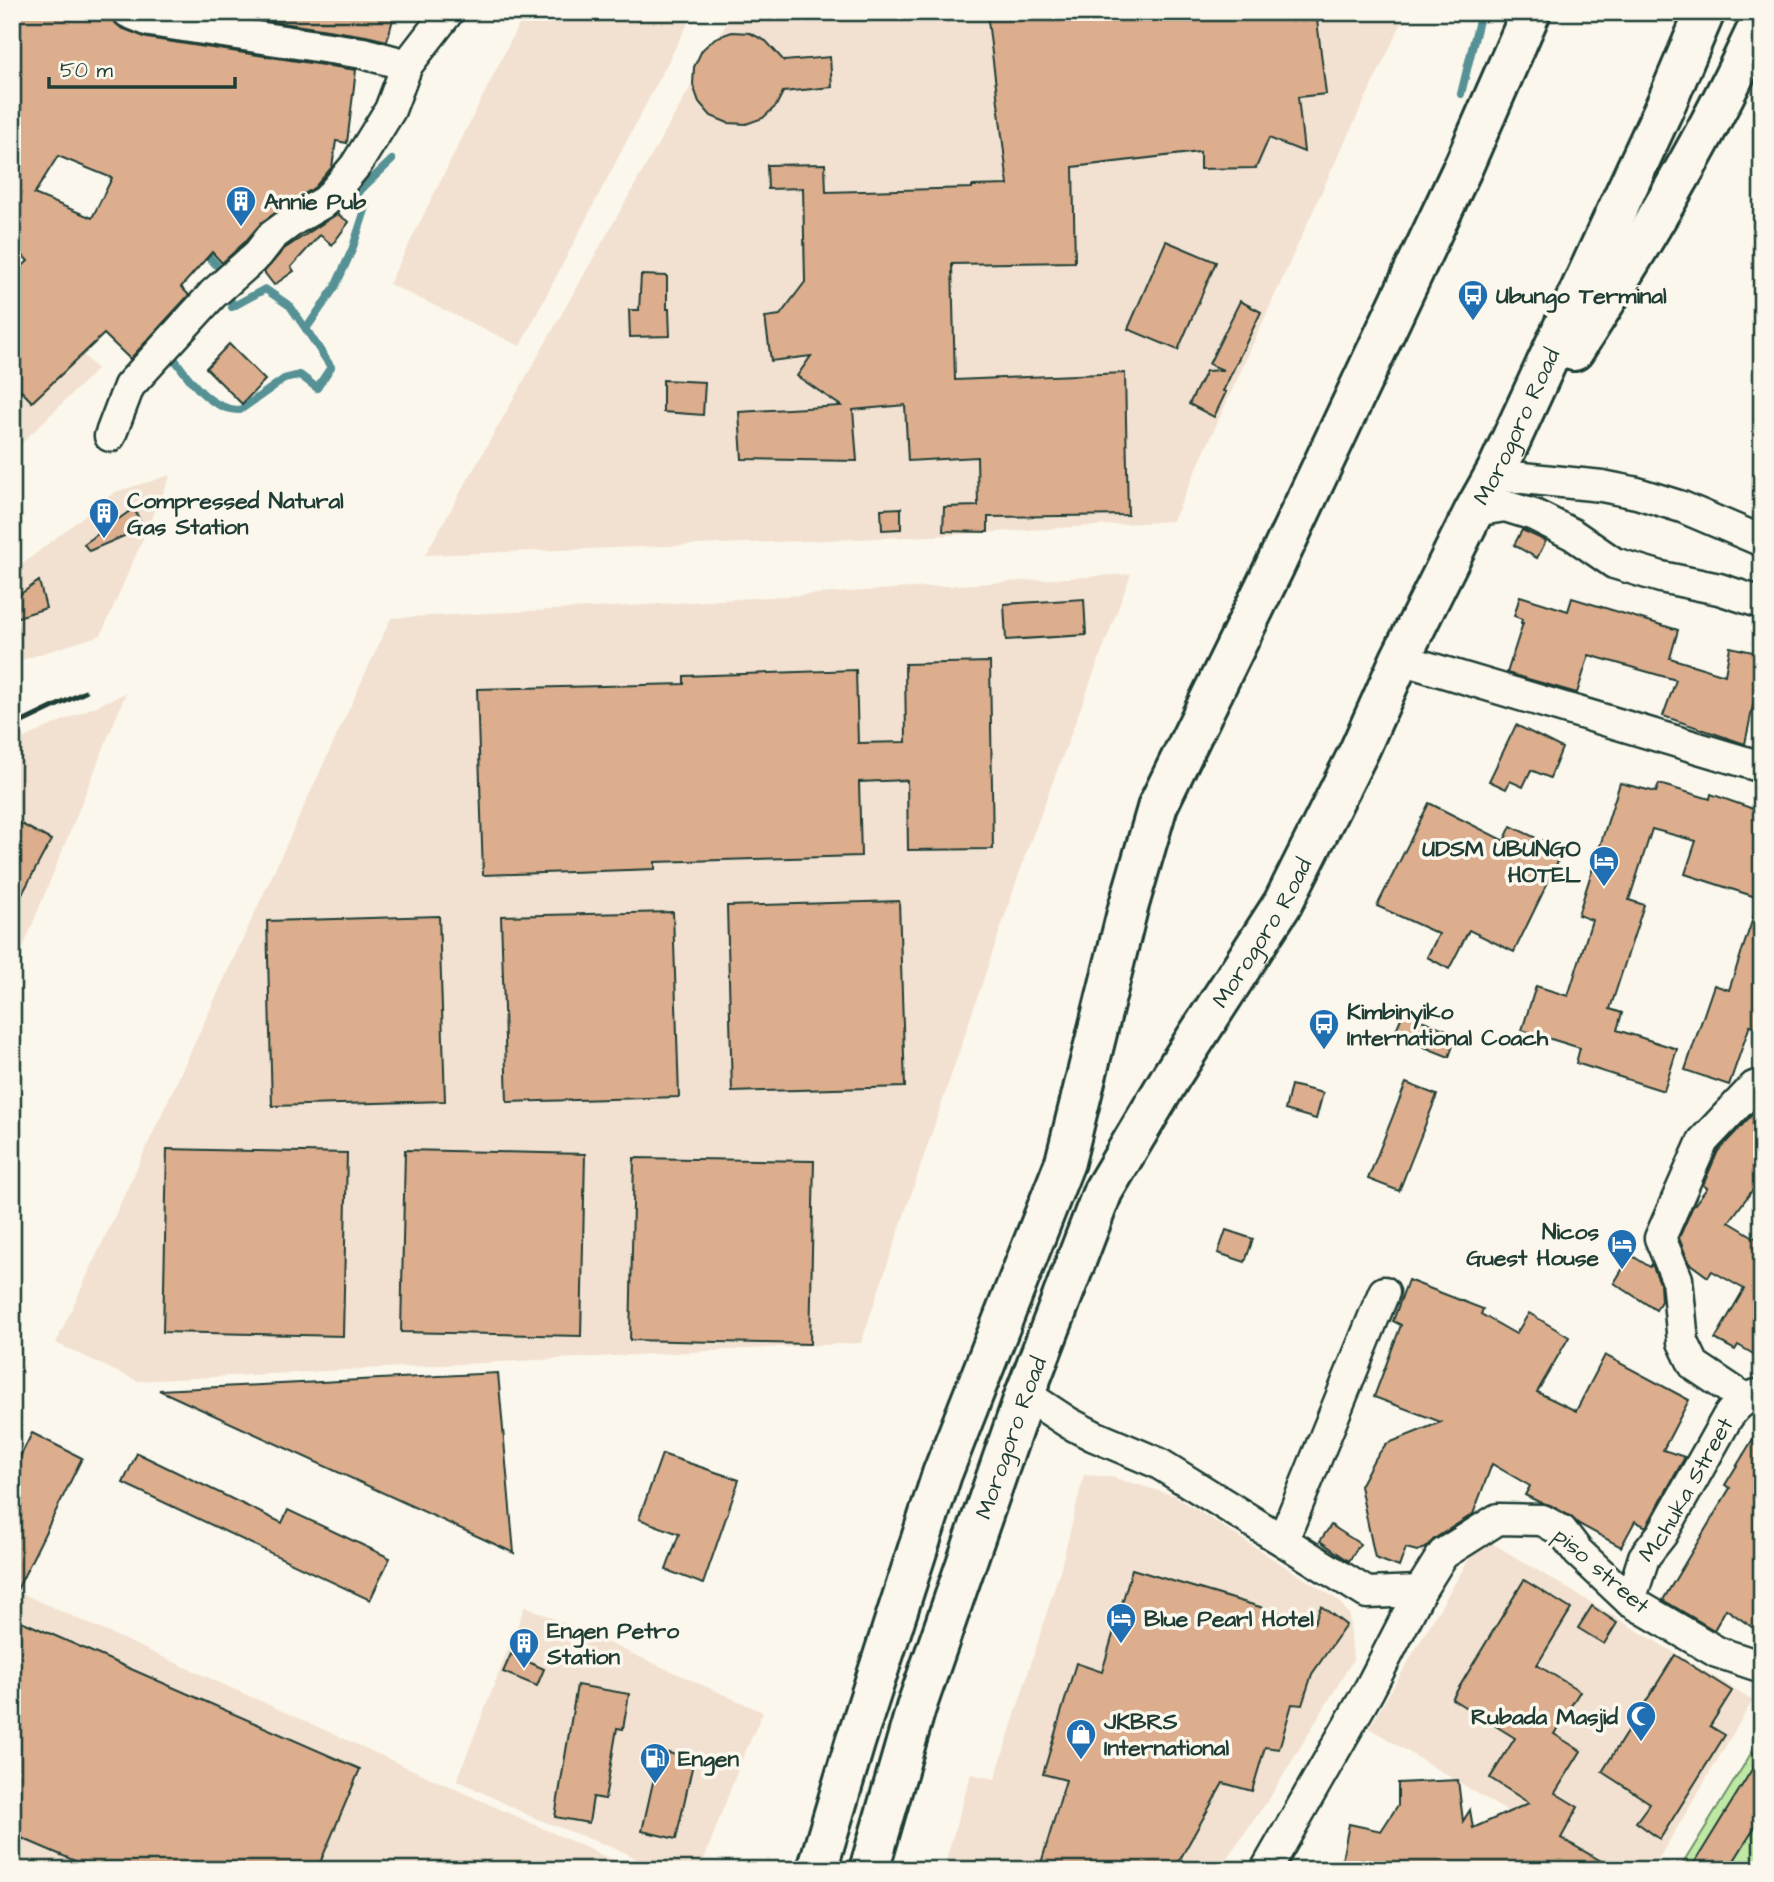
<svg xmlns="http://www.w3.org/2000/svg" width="1774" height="1882" font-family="'Architects Daughter',sans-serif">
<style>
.built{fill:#f2e1d0}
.green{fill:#bee8a4;stroke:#6e926c;stroke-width:2}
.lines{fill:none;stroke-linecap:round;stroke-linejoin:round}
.stream{stroke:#559195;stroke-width:8}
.building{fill:#dcae8e;stroke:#1f3d34;stroke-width:2;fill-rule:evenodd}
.minor-casing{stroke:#1f3d34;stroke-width:35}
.trunk-casing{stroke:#1f3d34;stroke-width:44}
.minor{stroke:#fbf7ec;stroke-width:30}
.trunk{stroke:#fbf7ec;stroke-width:38}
.rail{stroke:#1f3d34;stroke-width:5}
.labels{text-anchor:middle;stroke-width:7;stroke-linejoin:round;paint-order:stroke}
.poi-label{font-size:23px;font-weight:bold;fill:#1f3d34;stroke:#fbf7ec;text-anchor:start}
.street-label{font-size:23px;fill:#1f3d34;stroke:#fbf7ec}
</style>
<rect width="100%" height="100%" fill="#fbf7ec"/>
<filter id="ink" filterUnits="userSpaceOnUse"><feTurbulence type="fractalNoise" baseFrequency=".0143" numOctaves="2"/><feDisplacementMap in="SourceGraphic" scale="14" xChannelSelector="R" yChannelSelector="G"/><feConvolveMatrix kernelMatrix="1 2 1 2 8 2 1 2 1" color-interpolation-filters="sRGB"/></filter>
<g filter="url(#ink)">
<g class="built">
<path d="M515,12H694L520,346L389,284L523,16Z"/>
<path d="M733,12H1407L1331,171L1173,521L933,536L425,555Z"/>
<path d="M12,281L97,369L12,453Z"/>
<path d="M171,475L101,635L12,663V572L115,492Z"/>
<path d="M1131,574L1025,856L861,1343L137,1381L56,1343L391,618L613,607Z"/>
<path d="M126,693L12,975V743Z"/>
<path d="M1084,1475L1111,1477L1173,1495L1338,1600L1349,1614L1353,1660L1269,1799L1218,1870H943L971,1774L995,1779L1061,1567Z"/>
<path d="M1482,1537L1753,1700L1652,1870H1604L1369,1728Z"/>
<path d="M12,1589L635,1870H12Z"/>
<path d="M525,1606L763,1712L740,1764L700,1870H657L624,1852L532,1817L457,1780Z"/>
</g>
<path class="green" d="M1752,1752L1762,1757V1870H1679Z"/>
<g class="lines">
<g class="stream">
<path d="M1461,94L1481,12"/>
<path d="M202,249L219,268"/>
<path d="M229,289L232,307L265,289L290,306L306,329L335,287L352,250L366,207L355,195L392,160"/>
<path d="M170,353C187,376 208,410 240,410L284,379L300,375L317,388L331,367L306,329"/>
</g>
</g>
<g class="building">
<path d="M12,12H111L114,22L121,28L147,38L356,70L347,143L336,141L332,167L315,187L262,222L245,242L222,263L212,252L181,287L189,295L130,359L104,334L32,402L12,381V276L28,261L12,244ZM58,156L112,178L92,218L34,194Z"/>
<path d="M271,12H395L387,41L366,36L270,21Z"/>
<path d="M987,12H1316L1326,94L1298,97L1304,152L1269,138L1256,168L1200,169V152L1073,167L1075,262L952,264L955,380L1125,373L1128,515L988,517V532L943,531L944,507L978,506L977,457L908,461L905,405L853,410L857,461L742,459L739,412L841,406L797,376L811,356L771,361L765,317L780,315L805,282L803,188L768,189L767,165L825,164L826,192L972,188V186L1008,185Z"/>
<path d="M732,32L750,33L766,41L784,61L830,57L832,87L783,92L776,106L763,118L746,124L728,123L711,116L699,102L693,85L694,67L702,50L715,38Z"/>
<path d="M337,214L349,222L332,245L320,235L291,267L294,271L274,285L264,272L284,249Z"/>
<path d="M1166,241L1216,262L1178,350L1128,329Z"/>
<path d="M641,275L667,276V309H669L670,336L630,337L629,310H639Z"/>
<path d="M1240,301L1261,312L1223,391L1226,392L1214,417L1189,404L1206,371L1223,370L1209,364Z"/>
<path d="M229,344L265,380L242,404L206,368Z"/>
<path d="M663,380L705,382L703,415L663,412Z"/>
<path d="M134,508L143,528L89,551L84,544Z"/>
<path d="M901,508V529L882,530L881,509Z"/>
<path d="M1522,530L1546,541L1537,558L1514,545Z"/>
<path d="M39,581L46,608L12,619V600Z"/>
<path d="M1520,596L1568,611L1572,598L1678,630L1670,658L1725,675L1730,647L1762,654V688L1757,686L1745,744L1663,716L1676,680L1589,655L1577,693L1507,673L1523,623H1521L1522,619L1514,616Z"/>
<path d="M1084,599L1086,635L1006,640L1004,604Z"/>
<path d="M990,662L993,849L908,850L907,780L859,782L861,856L655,862V869L483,875L477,689L684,684V676L856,670L858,743L906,742L905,664Z"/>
<path d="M1516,725L1562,748L1550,778L1531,770L1523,787L1510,781L1506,789L1489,781Z"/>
<path d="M1620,783L1656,792L1659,784L1710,799L1711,794L1762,812V899L1685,874L1696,841L1652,829L1629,900L1644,905L1610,1009L1622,1013L1617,1030L1677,1049L1664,1091L1576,1063L1580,1048L1522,1030L1536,986L1568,996L1592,920L1578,915Z"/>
<path d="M1429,803L1504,841L1511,826L1563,851L1514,952L1469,930L1449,969L1427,957L1439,934L1377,906Z"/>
<path d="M12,819L51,840L12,913Z"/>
<path d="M899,901L905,1087L732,1092L727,906Z"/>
<path d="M1758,903H1762V1029L1750,1025L1729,1085L1685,1070L1714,985L1729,990Z"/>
<path d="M673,912L679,1097L507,1102L501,916Z"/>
<path d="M439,916L445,1101L272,1106L267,921Z"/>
<path d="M1403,1013L1457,1034L1449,1057L1394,1035Z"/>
<path d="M1406,1083L1437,1095L1399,1191L1368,1179Z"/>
<path d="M1291,1085L1323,1093L1316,1119L1285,1110Z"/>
<path d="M1762,1104V1177L1729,1222L1762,1242V1359L1738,1345L1735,1350L1715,1339L1744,1289L1712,1271L1708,1277L1689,1263L1679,1238L1692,1208L1707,1188L1703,1185L1718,1151Z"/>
<path d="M167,1149L347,1153L343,1336L163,1332Z"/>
<path d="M405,1150L585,1154L581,1336L401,1332Z"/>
<path d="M634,1158L814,1161L810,1344L630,1340Z"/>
<path d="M1226,1230L1253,1239L1245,1262L1218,1253Z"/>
<path d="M1631,1255L1650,1267L1652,1264L1660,1283L1661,1301L1656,1310L1614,1283Z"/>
<path d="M1408,1280L1483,1309L1481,1314L1516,1334L1529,1313L1569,1337L1537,1392L1576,1411L1605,1355L1689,1400L1663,1450L1685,1457L1646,1527L1635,1521L1621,1547L1579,1524L1570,1516L1550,1505L1539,1502L1525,1495L1530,1486L1492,1464L1473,1514L1434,1539L1426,1548L1417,1551L1406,1548L1399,1567L1375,1558L1360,1486L1372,1463L1386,1444L1441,1422L1374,1397L1401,1325L1393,1321Z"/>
<path d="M498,1373L514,1553L159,1390Z"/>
<path d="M1762,1424V1634L1726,1609L1714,1630L1663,1600L1730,1488L1725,1485Z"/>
<path d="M32,1433L82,1458L12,1600V1473Z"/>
<path d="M137,1453L282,1523L288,1510L390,1558L370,1600L123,1483Z"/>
<path d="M662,1454L739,1480L703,1584L666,1570L679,1534L639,1519Z"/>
<path d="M1331,1525L1360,1544L1349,1561L1320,1541Z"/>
<path d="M1132,1569L1314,1623L1321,1606L1346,1625L1312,1674L1302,1705L1292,1704L1279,1749L1265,1747L1252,1791L1223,1783L1174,1870H1039L1066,1780L1043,1774L1076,1663L1102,1672Z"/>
<path d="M1524,1580L1571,1609L1537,1665L1580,1691L1554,1734L1581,1751L1555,1793L1578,1807L1561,1838L1617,1870H1340L1349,1824L1381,1831L1398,1805V1783L1458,1780L1463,1821L1470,1810L1473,1828L1529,1803L1490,1778L1515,1738L1452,1699Z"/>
<path d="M1592,1606L1617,1623L1604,1644L1578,1628Z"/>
<path d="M12,1617L360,1769L317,1870H96L12,1834Z"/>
<path d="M511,1654L544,1669L537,1686L503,1672Z"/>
<path d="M1675,1655L1732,1691L1710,1726L1725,1735L1660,1839L1636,1822L1650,1803L1602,1772Z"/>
<path d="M577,1685L629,1694L623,1729L617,1728L605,1799L593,1797L589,1823L555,1817Z"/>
<path d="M660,1751L694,1759L676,1839L642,1831Z"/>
<path d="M1762,1753V1816L1728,1870H1690Z"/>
</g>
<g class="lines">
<g class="minor-casing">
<g id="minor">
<path d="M128,12L150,21L363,53L407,65"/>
<path d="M110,436L129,386L213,294L258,254L272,236L295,219L326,201L356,165L390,110L407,65L448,12"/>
<path d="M1493,475L1602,486L1637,493L1682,507L1762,541"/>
<path d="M1474,511L1505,506L1534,515L1572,534L1614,563L1661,577L1719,589L1762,603"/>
<path d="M1400,659L1762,767"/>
<path d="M1025,1394L1069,1423L1094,1436L1158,1463L1367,1593L1420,1591"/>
<path d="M1745,1399L1694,1365L1683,1342L1677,1279L1660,1238L1703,1141L1754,1087L1762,1084"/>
<path d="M1283,1540L1384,1292"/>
<path id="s1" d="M1630,1601L1644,1557L1662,1534L1727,1418C1736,1405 1745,1397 1761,1394"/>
<path d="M1266,1870L1369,1690L1420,1591L1443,1554L1498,1519L1542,1520L1562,1531L1578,1552L1630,1601L1717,1652L1762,1667"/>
</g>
</g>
<g class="trunk-casing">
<g id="trunk">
<path d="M1574,351C1643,244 1709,134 1762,18"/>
<path d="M817,1870L855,1743L942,1474L1065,1162L1128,908L1158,805L1274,568L1464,165L1531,12"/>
<path id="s2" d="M869,1870L916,1708L1025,1394L1103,1191L1172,1075L1283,903L1359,751L1400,659L1474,511L1497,470L1666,104L1705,12"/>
</g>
</g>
<use href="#minor" class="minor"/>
<use href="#trunk" class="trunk"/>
<path class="rail" d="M12,727L85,692"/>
</g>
</g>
<defs>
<g id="building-pin" transform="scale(1.575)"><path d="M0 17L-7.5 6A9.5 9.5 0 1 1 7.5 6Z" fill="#1f6fb2" stroke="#fbf7ec"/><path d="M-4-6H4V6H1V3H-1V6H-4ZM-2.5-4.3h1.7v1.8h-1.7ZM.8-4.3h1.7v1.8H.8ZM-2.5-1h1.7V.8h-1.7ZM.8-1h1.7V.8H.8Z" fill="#fff"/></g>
<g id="bus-pin" transform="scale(1.575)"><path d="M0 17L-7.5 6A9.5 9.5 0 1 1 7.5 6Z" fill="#1f6fb2" stroke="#fbf7ec"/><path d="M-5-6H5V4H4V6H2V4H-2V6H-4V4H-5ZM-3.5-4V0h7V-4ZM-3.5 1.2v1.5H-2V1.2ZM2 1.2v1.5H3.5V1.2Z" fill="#fff"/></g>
<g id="hotel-pin" transform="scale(1.575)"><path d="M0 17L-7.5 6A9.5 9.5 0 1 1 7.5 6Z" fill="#1f6fb2" stroke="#fbf7ec"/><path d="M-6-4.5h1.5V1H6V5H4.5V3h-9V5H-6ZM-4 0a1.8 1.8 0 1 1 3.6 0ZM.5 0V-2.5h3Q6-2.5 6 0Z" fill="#fff"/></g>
<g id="mosque-pin" transform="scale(1.575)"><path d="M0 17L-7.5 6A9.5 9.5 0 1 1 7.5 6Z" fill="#1f6fb2" stroke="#fbf7ec"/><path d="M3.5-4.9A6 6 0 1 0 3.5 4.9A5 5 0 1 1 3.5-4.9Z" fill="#fff"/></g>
<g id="shop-pin" transform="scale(1.575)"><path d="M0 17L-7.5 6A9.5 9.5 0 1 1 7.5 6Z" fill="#1f6fb2" stroke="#fbf7ec"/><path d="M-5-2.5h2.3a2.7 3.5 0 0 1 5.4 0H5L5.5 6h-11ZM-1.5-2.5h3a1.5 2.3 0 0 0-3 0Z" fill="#fff"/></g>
<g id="fuel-pin" transform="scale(1.575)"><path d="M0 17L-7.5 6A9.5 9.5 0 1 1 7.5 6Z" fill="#1f6fb2" stroke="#fbf7ec"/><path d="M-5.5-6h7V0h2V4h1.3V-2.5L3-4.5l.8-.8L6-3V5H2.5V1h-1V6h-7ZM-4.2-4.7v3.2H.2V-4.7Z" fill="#fff"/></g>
</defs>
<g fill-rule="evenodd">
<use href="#building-pin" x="241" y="201"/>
<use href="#bus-pin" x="1473" y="295"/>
<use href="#building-pin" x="104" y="513"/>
<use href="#hotel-pin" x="1604" y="861"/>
<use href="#bus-pin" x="1324" y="1024"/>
<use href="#hotel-pin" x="1622" y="1244"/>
<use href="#hotel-pin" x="1121" y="1618"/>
<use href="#building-pin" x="524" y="1643"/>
<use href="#mosque-pin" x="1641" y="1716"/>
<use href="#shop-pin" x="1081" y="1734"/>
<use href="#fuel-pin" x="655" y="1758"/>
</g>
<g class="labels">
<g class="poi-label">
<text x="264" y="209">Annie Pub</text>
<text x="1496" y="303">Ubungo Terminal</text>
<text x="127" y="508">Compressed Natural<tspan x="127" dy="26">Gas Station</tspan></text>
<text x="1581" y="856" text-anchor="end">UDSM UBUNGO<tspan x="1581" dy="26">HOTEL</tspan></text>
<text x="1347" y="1019">Kimbinyiko<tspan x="1347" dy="26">International Coach</tspan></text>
<text x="1599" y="1239" text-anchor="end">Nicos<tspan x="1599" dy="26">Guest House</tspan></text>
<text x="1144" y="1626">Blue Pearl Hotel</text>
<text x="547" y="1638">Engen Petro<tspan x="547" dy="26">Station</tspan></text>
<text x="1618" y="1724" text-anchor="end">Rubada Masjid</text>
<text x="1104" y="1729">JKBRS<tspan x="1104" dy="26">International</tspan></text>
<text x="678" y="1766">Engen</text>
</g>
<g class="street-label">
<text dy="8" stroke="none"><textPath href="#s2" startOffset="1589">Morogoro Road</textPath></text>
<text dy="8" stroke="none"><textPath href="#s2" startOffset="1022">Morogoro Road</textPath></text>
<text dy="8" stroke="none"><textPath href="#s2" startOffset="455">Morogoro Road</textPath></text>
<text dy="8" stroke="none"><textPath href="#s1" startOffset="126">Mchuka Street</textPath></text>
<text transform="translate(1602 1570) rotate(41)" y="8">piso street</text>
</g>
</g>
<rect width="1774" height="1882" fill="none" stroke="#fbf7ec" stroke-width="42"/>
<rect x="21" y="21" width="1732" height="1840" fill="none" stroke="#1f3d34" stroke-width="2.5" filter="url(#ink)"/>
<path d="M49 77v10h186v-10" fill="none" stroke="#1f3d34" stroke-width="3.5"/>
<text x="60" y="77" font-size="21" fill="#1f3d34" stroke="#fbf7ec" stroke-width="5" paint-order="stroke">50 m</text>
</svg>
